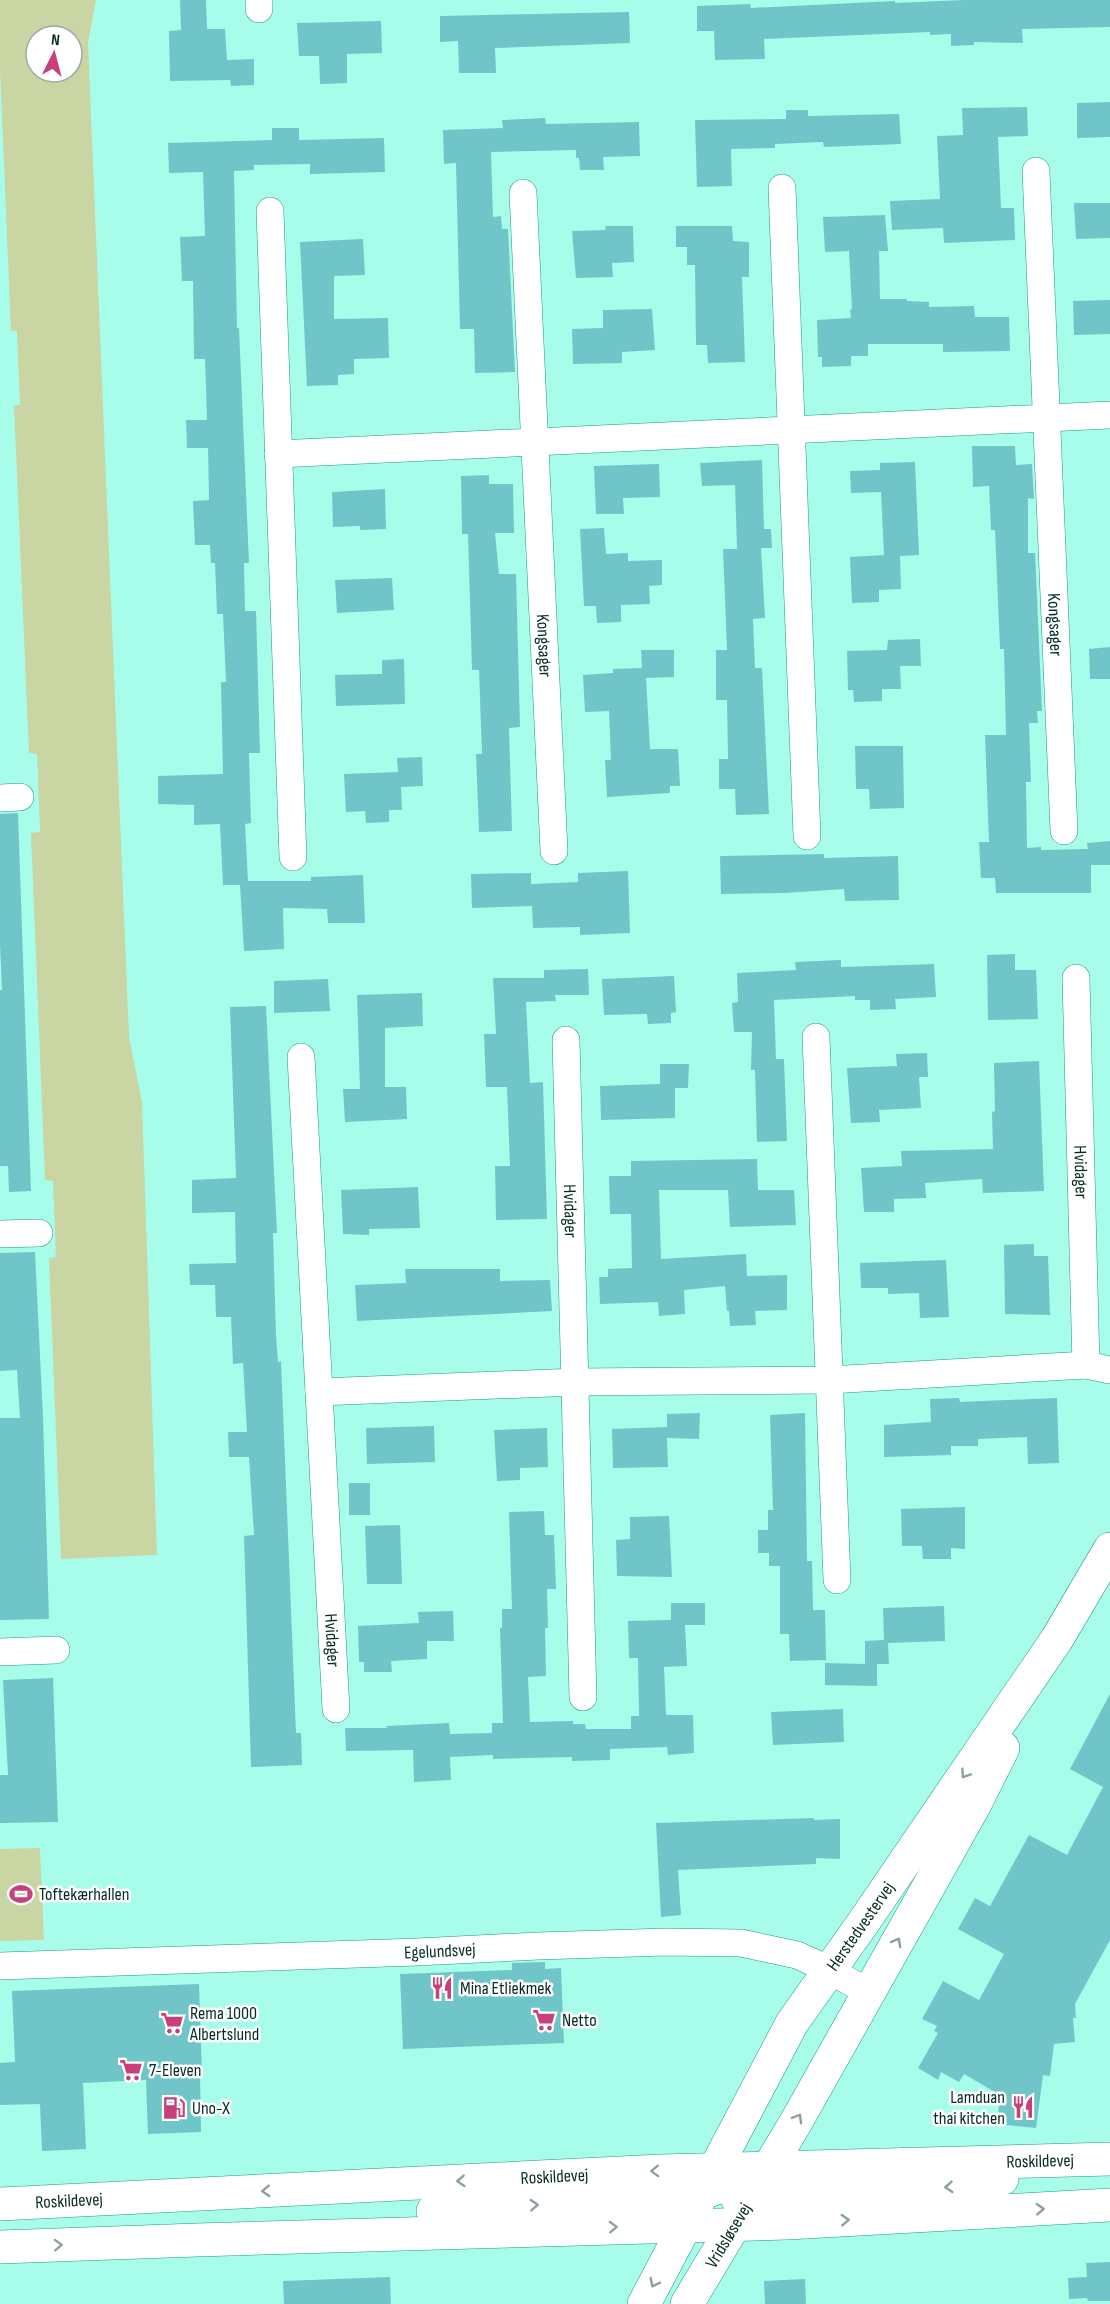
<svg xmlns="http://www.w3.org/2000/svg" width="1110" height="2304" font-family="'Sofia Sans Condensed',sans-serif">
<style>
.green{fill:#c9d5a3;fill-rule:evenodd}
.building{fill:#70c5c8}
.lines{fill:none;stroke-linecap:round;stroke-linejoin:round}
.street-casing{stroke:#189a86;stroke-width:28}
.secondary-casing{stroke:#189a86;stroke-width:34}
.street{stroke:#fff;stroke-width:27}
.secondary{stroke:#fff;stroke-width:33}
.oneway{stroke:#8ea09c}
.labels{text-anchor:middle;stroke-width:5;stroke-linejoin:round;paint-order:stroke}
.street-label{font-size:18px;fill:#052b24;stroke:#fff}
.poi-label{font-size:18px;fill:#052b24;stroke:#fff;text-anchor:start}
</style>
<rect width="100%" height="100%" fill="#a8fdea"/>
<g class="green">
<path d="M0,0H96L88,43L129,1037L142,1102L157,1555L61,1559L49,1258L56,1257L53,1181L45,1180L31,833L40,832L37,754L29,753L14,405H20L17,331H11L0,70ZM36,36H72V72H36Z"/>
<path d="M40,1848L44,1940L0,1941V1849Z"/>
</g>
<g class="building">
<path d="M180,0H206L207,29H225L227,60L254,59V85L231,86L230,80L170,81L169,31L181,30Z"/>
<path d="M965,0H1110V27L1022,29L1023,43L974,42V45L951,46V34L930,35V32L764,39L765,59L715,60L714,31H697V6L750,4L751,8L895,1V3Z"/>
<path d="M629,12L630,43L495,48L496,73H459L458,41L440,42V16Z"/>
<path d="M381,21L382,53L347,54V83L320,84L319,56H299L297,23Z"/>
<path d="M1110,102V137L1077,138V103Z"/>
<path d="M1027,107L1028,136L998,137L1001,208H1014L1015,240L944,243L943,228L892,230L890,201L940,199L937,136L963,135L962,108Z"/>
<path d="M786,110H808V116L899,114L901,144L824,147L823,142L775,144V148L731,149L732,186L697,187L695,120L786,119Z"/>
<path d="M545,118L546,124L639,122L640,156L603,157L604,170H580L579,158H576V150L491,152L493,217L501,216L502,229H508L515,372L475,373L474,329H460L456,163L444,164L443,130L503,128L502,120Z"/>
<path d="M272,128H299V140L384,138L385,172L310,174V164L254,165V170L234,171L237,328H239L249,563H244L245,611H256L260,753H249L251,823L245,824L248,881H311V877L363,875L365,923H328L327,909L283,908L284,949L244,951L240,885H223L220,824L194,825V805L158,804V776L223,774L221,682H226L223,614H217L215,563H211L210,545H195L193,501L209,500L208,448H187L186,420H207L206,389L205,359H194L193,281H182L180,237L205,236L203,172L169,173L168,143L272,140Z"/>
<path d="M1074,203H1110V238L1076,239Z"/>
<path d="M885,215L888,251H879L880,299H907V301L929,302V307L974,306L975,317H1009L1010,351L943,352V344H868V356H851V366L822,367V357H818L817,320L851,318L850,310L852,309L849,251L825,252L823,217Z"/>
<path d="M605,226H633L634,262L612,263L613,277L576,278L572,231L606,230Z"/>
<path d="M676,226H732L733,241L749,242V277H742L745,362L708,363L707,345H696L695,265H687V247H676Z"/>
<path d="M363,239L365,275L334,276V319L388,318L389,358L354,359V374L338,375V385L307,386L300,242Z"/>
<path d="M1110,300V334L1074,335L1073,301Z"/>
<path d="M652,309L655,350L622,352V363L573,364L572,329L603,328V310Z"/>
<path d="M972,446H1015L1016,465L1032,464L1034,499L1028,498V553H1035L1042,711H1037L1038,723H1029L1031,782H1026L1027,848L1041,847V850L1088,849L1087,843L1110,841V865H1091V893H996L995,878H981L979,842H989L985,735H1006L1004,649H1000L995,530H991L989,486L973,487Z"/>
<path d="M762,460L764,529H771L772,548H761L765,618L753,619L755,668H762L769,814L736,815L735,789H719V759H728L727,700H716V650H727L723,549H737L735,485L702,486L700,463Z"/>
<path d="M915,462L919,555L900,556L901,589L879,590V602L852,603L850,557L884,555L881,492L851,493L850,471L880,470V463Z"/>
<path d="M659,464L660,497L623,498L624,514H596L594,466Z"/>
<path d="M489,475V484H513L514,533H495L499,574H516L520,727L509,728L512,831L479,832L476,754H482L479,670H472L468,534H462L461,476Z"/>
<path d="M385,489L386,529L360,530V526L333,527L332,492Z"/>
<path d="M604,528L606,554L628,553V561L662,560V585L649,586L650,604L621,605V622L597,623L596,606H584L580,529Z"/>
<path d="M392,578L394,610L337,613L335,580Z"/>
<path d="M920,639L921,666H900L901,689H882V701L854,702L853,690H848L847,651L887,650L888,640Z"/>
<path d="M1110,647V679H1090L1089,649Z"/>
<path d="M641,650H674V677L646,678L650,749H678L680,786H670V793L607,797L605,760H611L609,711L585,712L583,675L613,673V669L642,668Z"/>
<path d="M404,659L405,704L336,706L335,675L382,674V660Z"/>
<path d="M855,746H903L904,808L870,809L869,789H856Z"/>
<path d="M422,757L423,786L401,787L402,810H389V822L366,823L365,811L346,812L344,774L398,772L397,758Z"/>
<path d="M18,813L31,1191L9,1192L8,1166H0V990H2L0,944V814Z"/>
<path d="M824,854V858L898,856L899,900L845,901L844,889L785,893L721,894L720,856Z"/>
<path d="M628,871L630,933L580,935V927L533,928L532,906L472,908L471,874L531,873V884L578,882V873Z"/>
<path d="M1015,954V970H1036L1038,1019L988,1020L987,955Z"/>
<path d="M841,960V967L934,964L936,997L895,999L896,1009L870,1010V1000H855V996L774,1000L776,1059H784L787,1141L757,1142L755,1070H751L752,1032H734L732,1003L738,1002L737,973L796,970L795,962Z"/>
<path d="M588,969L589,995H555L556,1001L526,1002L530,1083L543,1082L547,1219L496,1220L495,1166H510L507,1087H486L484,1034H496L493,978H544V970Z"/>
<path d="M674,976L676,1012L671,1013V1023L648,1024L647,1014L604,1015L602,979Z"/>
<path d="M328,979L330,1011L274,1013V981Z"/>
<path d="M422,993L423,1026L385,1028V1087H406L407,1119L345,1122L343,1089H360L357,995Z"/>
<path d="M266,1006L277,1233H273L276,1335L278,1362L281,1361L296,1733H301L302,1765L251,1767L244,1536L254,1535L249,1457H229L228,1432H247L243,1363L233,1364L231,1317H216L215,1285H190L189,1264L236,1263L235,1212L192,1213V1180L236,1178L230,1007Z"/>
<path d="M927,1053L928,1077H919L921,1108L879,1110L880,1122L851,1123L847,1068L897,1066L896,1054Z"/>
<path d="M1039,1061L1044,1191L983,1193L982,1179L925,1183L926,1198L894,1199V1212H864L861,1168L902,1166L901,1151L993,1149L992,1112L995,1111L994,1063Z"/>
<path d="M660,1064H689L688,1088H675V1118L601,1120L600,1086L660,1084Z"/>
<path d="M757,1159L758,1190H794L796,1225L730,1227L728,1190H659L661,1259L746,1254L747,1276L787,1275V1310L755,1311L756,1325L730,1326L729,1311H727L725,1286L684,1290L685,1314L659,1316L658,1302L600,1304L599,1277H608V1269L632,1268L631,1214H610L609,1176H631V1161Z"/>
<path d="M418,1187L420,1228L369,1229V1235L343,1234L341,1190Z"/>
<path d="M1034,1244V1256H1048L1050,1315L1005,1314L1004,1245Z"/>
<path d="M35,1252L43,1417L49,1619L0,1620V1418H20L17,1370L0,1371V1253Z"/>
<path d="M946,1260L949,1317L920,1318L919,1293L888,1294V1288H861L860,1263Z"/>
<path d="M405,1269H500V1281L550,1280L552,1311L357,1321L355,1285L406,1283Z"/>
<path d="M959,1398L960,1402L1057,1398L1059,1463L1028,1464L1027,1437L978,1439V1446H951V1455L884,1457V1425L931,1422L930,1399Z"/>
<path d="M700,1413L699,1439L667,1438L668,1467L613,1468L612,1429L667,1427V1414Z"/>
<path d="M805,1413L807,1561H812L813,1610H825L826,1660L790,1661L789,1634H780V1566H769V1553H758V1530H768V1510H773L770,1415Z"/>
<path d="M434,1426L435,1462L367,1464L366,1428Z"/>
<path d="M547,1428L548,1467L520,1468V1480L497,1481L494,1430Z"/>
<rect x="349" y="1483" width="21" height="32"/>
<path d="M965,1507V1549L951,1548V1559H923L922,1546H902L901,1509Z"/>
<path d="M544,1511L545,1535H554L556,1589H547L548,1628H545L546,1676L528,1677L530,1722L573,1721V1724H585L586,1729H631V1716H639L638,1658H629L628,1621L671,1620V1603H705V1625H685L687,1666L664,1667L666,1715H693L694,1753L668,1755L667,1747L610,1749V1760L572,1761V1757L493,1759V1755L450,1757L451,1780L414,1782L413,1750L346,1751L345,1728H387L386,1726L449,1723L450,1734L492,1733V1723H503L500,1628H502V1609H512L509,1512Z"/>
<path d="M669,1516L672,1577L617,1576L616,1540L630,1539V1517Z"/>
<path d="M400,1525L402,1584H367L365,1526Z"/>
<path d="M944,1606L945,1641L888,1643L889,1664H877V1686L825,1685V1663L865,1664V1641L884,1640L883,1608Z"/>
<path d="M453,1611L454,1641H427V1659L391,1661L392,1672H364V1662H359L358,1626L419,1623L418,1612Z"/>
<path d="M53,1678L58,1822L0,1823V1775H8L3,1680Z"/>
<path d="M1110,1694V1940L1075,2004L1076,2018H1073L1075,2042L1054,2044L1050,2076L1043,2075L1036,2128L997,2124L1000,2095L964,2074L959,2082L941,2072L938,2080L918,2068L938,2033L934,2031L937,2026L922,2019L943,1981L979,2000L1004,1954L958,1929L975,1898L990,1906L1029,1835L1067,1855L1103,1787L1070,1769Z"/>
<path d="M843,1709L844,1742L773,1745L771,1712Z"/>
<path d="M814,1818V1820L840,1819V1859L816,1858V1864L678,1870L681,1915L661,1917L656,1823Z"/>
<path d="M545,1962V1969L561,1968L564,2043L403,2049L400,1974L512,1970V1963Z"/>
<path d="M199,1984L202,2075H200L201,2132L148,2134L146,2080L83,2083L86,2149L42,2151L40,2104L0,2105V2063L15,2062L12,1991Z"/>
<path d="M1110,2262V2301H1088L1087,2298L1069,2299L1068,2278L1087,2277L1086,2263Z"/>
<path d="M390,2277L391,2304H284L283,2281Z"/>
<path d="M805,2279L806,2304H765L764,2281Z"/>
</g>
<g class="lines">
<g class="street-casing">
<g id="street">
<path d="M259,0V9"/>
<path id="s1" d="M1036,171L1064,831"/>
<path d="M782,188L807,836"/>
<path id="s2" d="M523,193L554,851"/>
<path d="M270,211L293,857"/>
<path d="M278,454L1110,415"/>
<path d="M0,798L20,797"/>
<path id="s3" d="M1076,978L1086,1365"/>
<path d="M816,1037L837,1580"/>
<path id="s4" d="M566,1040L583,1697"/>
<path id="s5" d="M301,1057L336,1709"/>
<path d="M0,1234L39,1233"/>
<path d="M319,1392L576,1382L829,1380L1086,1365L1110,1370"/>
<path d="M0,1652L56,1650"/>
<path id="s6" d="M0,1966L417,1952L538,1946L666,1942L741,1943L797,1955L830,1970L869,1993"/>
</g>
</g>
<g class="secondary-casing">
<g id="secondary">
<path d="M738,2200L753,2193L955,2187L1002,2179"/>
<path id="s7" d="M0,2204L661,2171L1110,2159"/>
<path d="M433,2211L644,2202L701,2193L716,2188"/>
<path d="M0,2247L197,2240L787,2223L1110,2205"/>
<path id="s8" d="M644,2304L792,2023L863,1923L1057,1639L1110,1549"/>
<path id="s9" d="M687,2304L796,2122L974,1806L1003,1748"/>
</g>
</g>
<use href="#street" class="street"/>
<use href="#secondary" class="secondary"/>
</g>
<defs><path id="oneway-chevron" d="M-2-3.5L2.5 0L-2 3.5" fill="none" stroke-width="1.6" stroke-linecap="round" stroke-linejoin="round" transform="scale(1.5)"/></defs>
<g class="oneway">
<use href="#oneway-chevron" transform="translate(965 1774) rotate(124)"/>
<use href="#oneway-chevron" transform="translate(897 1942) rotate(-61)"/>
<use href="#oneway-chevron" transform="translate(798 2118) rotate(-60)"/>
<use href="#oneway-chevron" transform="translate(655 2171) rotate(178)"/>
<use href="#oneway-chevron" transform="translate(461 2181) rotate(176)"/>
<use href="#oneway-chevron" transform="translate(949 2187) rotate(176)"/>
<use href="#oneway-chevron" transform="translate(266 2191) rotate(177)"/>
<use href="#oneway-chevron" transform="translate(534 2205) rotate(-3)"/>
<use href="#oneway-chevron" transform="translate(1040 2209) rotate(-3)"/>
<use href="#oneway-chevron" transform="translate(845 2220) rotate(-3)"/>
<use href="#oneway-chevron" transform="translate(613 2227) rotate(-2)"/>
<use href="#oneway-chevron" transform="translate(58 2245) rotate(-2)"/>
<use href="#oneway-chevron" transform="translate(654 2283) rotate(117)"/>
</g>
<defs>
<g id="stadium-bare" transform="scale(1.8)"><path d="M0-5a6.5 5 0 1 0 0 10a6.5 5 0 1 0 0-10ZM-3.5-1.8h7v3.6h-7Z" fill="#c83f79" stroke="#fff" stroke-width="2.5" paint-order="stroke"/></g>
<g id="restaurant-bare" transform="scale(1.8)"><path d="M-5-6h1v4h1v-4h1v4h1v-4h1v5L-1.5 .5V6h-2V.5L-5-1ZM5-6V6H3V1.5H1.5Q1.5-4 5-6Z" fill="#c83f79" stroke="#fff" stroke-width="2.5" paint-order="stroke"/></g>
<g id="supermarket-bare" transform="scale(1.8)"><path d="M-6-5.5h2.5l.6 2H6L4.5 2H-2.5L-4.4-4H-6ZM-1.5 3.2a1.3 1.3 0 1 0 .1 0ZM3 3.2a1.3 1.3 0 1 0 .1 0Z" fill="#c83f79" stroke="#fff" stroke-width="2.5" paint-order="stroke"/></g>
<g id="fuel-bare" transform="scale(1.8)"><path d="M-5.5-6h7V0h2V4h1.3V-2.5L3-4.5l.8-.8L6-3V5H2.5V1h-1V6h-7ZM-4.2-4.7v3.2H.2V-4.7Z" fill="#c83f79" stroke="#fff" stroke-width="2.5" paint-order="stroke"/></g>
</defs>
<g fill-rule="evenodd">
<use href="#stadium-bare" x="21" y="1894"/>
<use href="#restaurant-bare" x="442" y="1988"/>
<use href="#supermarket-bare" x="544" y="2020"/>
<use href="#supermarket-bare" x="172" y="2023"/>
<use href="#supermarket-bare" x="131" y="2070"/>
<use href="#restaurant-bare" x="1023" y="2107"/>
<use href="#fuel-bare" x="174" y="2108"/>
</g>
<g class="labels">
<g class="street-label">
<text dy="6" stroke="none"><textPath href="#s1" startOffset="454">Kongsager</textPath></text>
<text dy="6" stroke="none"><textPath href="#s2" startOffset="453">Kongsager</textPath></text>
<text dy="6" stroke="none"><textPath href="#s3" startOffset="194">Hvidager</textPath></text>
<text dy="6" stroke="none"><textPath href="#s4" startOffset="171">Hvidager</textPath></text>
<text dy="6" stroke="none"><textPath href="#s5" startOffset="584">Hvidager</textPath></text>
<text dy="6" stroke="none"><textPath href="#s8" startOffset="436">Herstedvestervej</textPath></text>
<text dy="6" stroke="none"><textPath href="#s6" startOffset="440">Egelundsvej</textPath></text>
<text dy="6" stroke="none"><textPath href="#s7" startOffset="1041">Roskildevej</textPath></text>
<text dy="6" stroke="none"><textPath href="#s7" startOffset="555">Roskildevej</textPath></text>
<text dy="6" stroke="none"><textPath href="#s7" startOffset="69">Roskildevej</textPath></text>
<text dy="6" stroke="none"><textPath href="#s9" startOffset="80">Vridsløsevej</textPath></text>
</g>
<g class="poi-label">
<text x="39" y="1900">Toftekærhallen</text>
<text x="460" y="1994">Mina Etliekmek</text>
<text x="190" y="2019">Rema 1000<tspan x="190" dy="21">Albertslund</tspan></text>
<text x="562" y="2026">Netto</text>
<text x="149" y="2076">7-Eleven</text>
<text x="1005" y="2103" text-anchor="end">Lamduan<tspan x="1005" dy="21">thai kitchen</tspan></text>
<text x="192" y="2114">Uno-X</text>
</g>
</g>
<g transform="translate(54 54) rotate(6)"><circle r="28" fill="#ffffff" stroke="#9baaa7" stroke-width="1.5"/>
<path d="M0-4.5L10 22L0 15L-10 22Z" fill="#c83f79"/>
<text y="-9" font-size="16" font-weight="bold" text-anchor="middle" fill="#052b24">N</text>
</g>
</svg>
